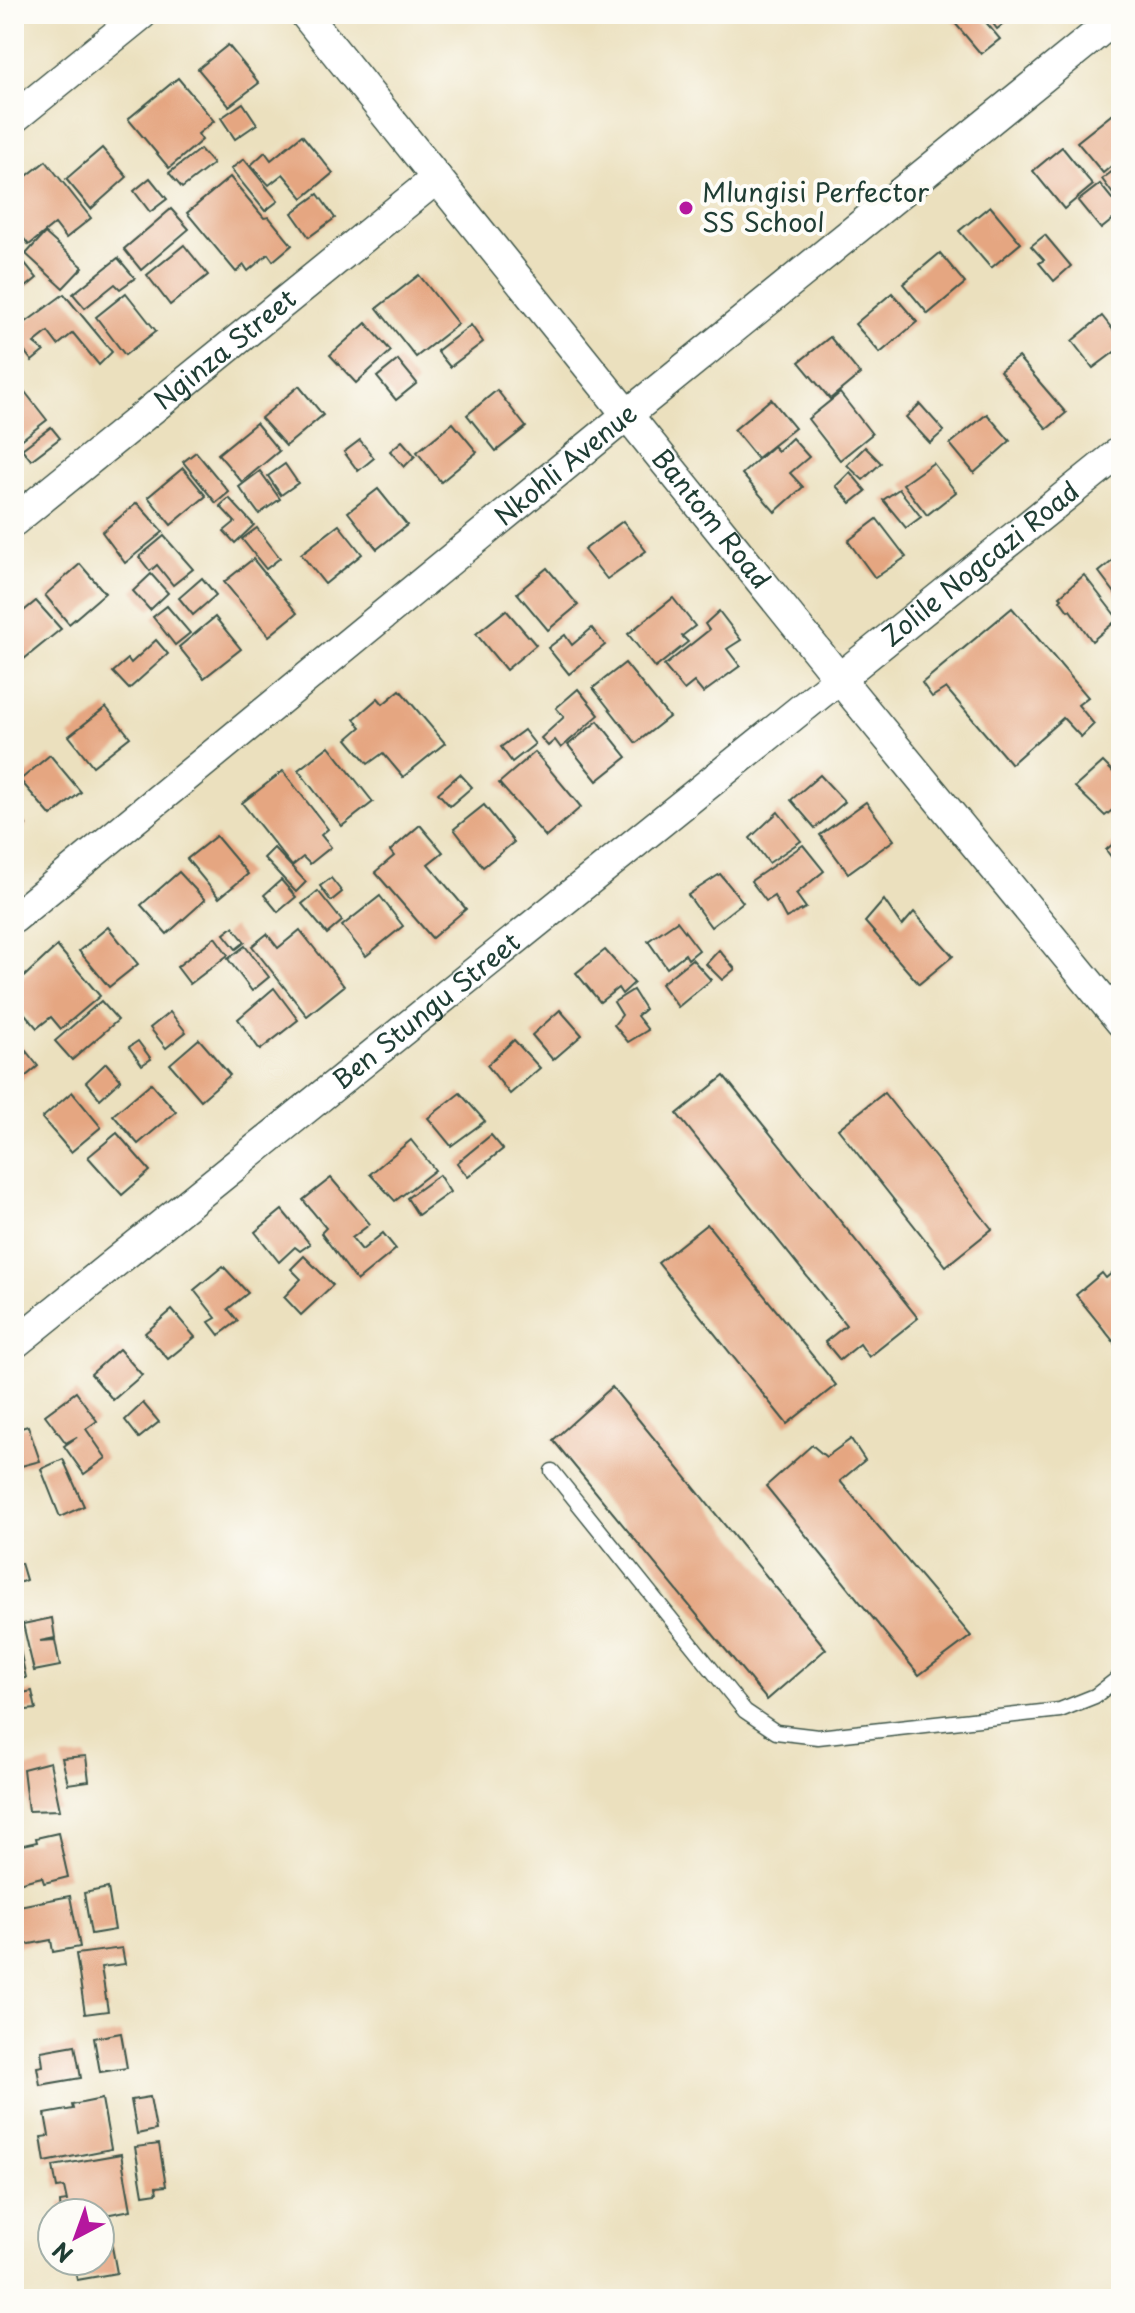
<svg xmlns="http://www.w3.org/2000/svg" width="1135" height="2313" font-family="'Playpen Sans',sans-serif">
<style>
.building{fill:#e5a681}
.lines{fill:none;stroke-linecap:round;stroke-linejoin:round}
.service-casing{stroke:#3e5549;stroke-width:17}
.minor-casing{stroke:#3e5549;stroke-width:33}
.service{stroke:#fff;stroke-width:14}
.minor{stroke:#fff;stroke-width:30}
.poi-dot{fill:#b5179e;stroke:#fdfcf7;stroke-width:3}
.labels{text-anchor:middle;stroke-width:8;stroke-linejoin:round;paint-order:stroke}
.poi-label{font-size:26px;fill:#1f3d34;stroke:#fdfcf7;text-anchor:start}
.street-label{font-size:26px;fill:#1f3d34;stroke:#fdfcf7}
</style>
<rect width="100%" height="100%" fill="#fdfcf7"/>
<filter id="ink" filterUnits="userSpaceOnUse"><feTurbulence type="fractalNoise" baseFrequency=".0125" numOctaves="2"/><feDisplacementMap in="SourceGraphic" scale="16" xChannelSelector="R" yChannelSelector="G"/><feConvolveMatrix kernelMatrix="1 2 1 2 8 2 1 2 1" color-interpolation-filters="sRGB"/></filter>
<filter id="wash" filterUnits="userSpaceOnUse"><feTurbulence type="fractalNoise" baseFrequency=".006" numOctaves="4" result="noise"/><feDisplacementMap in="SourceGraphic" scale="32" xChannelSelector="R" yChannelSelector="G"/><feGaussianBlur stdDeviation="1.8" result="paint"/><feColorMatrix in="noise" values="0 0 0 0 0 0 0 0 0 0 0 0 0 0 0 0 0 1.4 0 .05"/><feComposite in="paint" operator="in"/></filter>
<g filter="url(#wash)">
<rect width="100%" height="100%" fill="#ebe0be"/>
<g id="blocks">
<g class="building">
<path d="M951,14H979L1000,39L981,54L949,16Z"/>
<path d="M986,14H1016L997,29Z"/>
<path d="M228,45L259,83L229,106L198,69Z"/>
<path d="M178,78L214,121L198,134L202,140L169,168L128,119Z"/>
<path d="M243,103L257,124L235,139L221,118Z"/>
<path d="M1115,112L1121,119V158L1103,173L1077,142Z"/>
<path d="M302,135L333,173L303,198L283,174L269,185L251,165L265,152L271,160Z"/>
<path d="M1062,147L1093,185L1064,209L1033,171Z"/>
<path d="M102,148L127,177L91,209L66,179Z"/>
<path d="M200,149L213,164L182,188L169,173Z"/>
<path d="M244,159L278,201L265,211L231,169Z"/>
<path d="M46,161L91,218L66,238L55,224L29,245L14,226V186Z"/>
<path d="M1121,165V205L1102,179Z"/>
<path d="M230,177L264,218L269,217L292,245L273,261L268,254L248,271L244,265L236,272L187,213Z"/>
<path d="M150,178L167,199L150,212L134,191Z"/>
<path d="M1100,184L1121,210V213L1101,229L1078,201Z"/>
<path d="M318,194L335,218L309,237L292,213Z"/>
<path d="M990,206L1021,243L991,268L959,231Z"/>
<path d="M171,209L189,229L141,270L124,249Z"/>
<path d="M45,233L83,267L63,288L26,254Z"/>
<path d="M1045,235L1071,266L1054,281L1039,263L1044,260L1031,246Z"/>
<path d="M184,245L208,275L170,305L147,275Z"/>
<path d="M940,253L965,283L928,314L903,284Z"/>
<path d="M118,258L135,278L120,289L115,284L85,308L73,294Z"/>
<path d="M24,262L37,278L20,292L14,284V270Z"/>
<path d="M419,275L458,324L416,357L377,308Z"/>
<path d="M126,293L156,331L125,355L96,317Z"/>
<path d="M892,293L917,322L880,353L855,324Z"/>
<path d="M64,294L112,352L99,365L73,333L58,345L48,332L34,343L44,351L32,361L14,338V331Z"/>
<path d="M1102,316L1121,340V347L1093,368L1072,341Z"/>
<path d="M366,323L391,351L356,383L330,355Z"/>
<path d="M471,325L483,342L450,367L437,351Z"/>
<path d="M830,337L860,374L830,399L799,362Z"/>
<path d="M1018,357L1066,413L1047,429L1000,371Z"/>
<path d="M398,360L417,383L396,400L377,377Z"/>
<path d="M18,383L47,420L16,444L14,440V386Z"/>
<path d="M299,386L323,415L286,446L261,418Z"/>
<path d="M497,390L526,427L496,451L467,415Z"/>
<path d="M840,393L872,434L840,460L808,419Z"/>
<path d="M771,399L795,428L757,458L734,430Z"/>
<path d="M920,404L944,431L930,443L906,417Z"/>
<path d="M987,414L1010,441L974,473L950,444Z"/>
<path d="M256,423L279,451L242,482L218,454Z"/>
<path d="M453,423L477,452L441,482L417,452Z"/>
<path d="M51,427L60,438L31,460L22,449Z"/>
<path d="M792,438L809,457L790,473L803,487L775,512L742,474L773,446L778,451Z"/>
<path d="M360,440L374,458L358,471L344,452Z"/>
<path d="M402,441L415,456L404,467L390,451Z"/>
<path d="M865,447L881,463L863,480L847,465Z"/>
<path d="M196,452L229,492L216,503L183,462Z"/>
<path d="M933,463L956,492L927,515L903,484Z"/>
<path d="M285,464L298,483L281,495L268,476Z"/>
<path d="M183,468L206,496L171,525L148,497Z"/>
<path d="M260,471L280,499L259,514L239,487Z"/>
<path d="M850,472L866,491L851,503L836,486Z"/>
<path d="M378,489L407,525L377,549L348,512Z"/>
<path d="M899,489L921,517L906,528L883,500Z"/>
<path d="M229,498L254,525L235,543L224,531L235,522L220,506Z"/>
<path d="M137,503L163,532L125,563L102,532Z"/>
<path d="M877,519L906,557L875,578L848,541Z"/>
<path d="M623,521L646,551L607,579L584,550Z"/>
<path d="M339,525L362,554L325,584L301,554Z"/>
<path d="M257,528L280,558L266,569L242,539Z"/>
<path d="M164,536L193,569L173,585L157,565L150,571L139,557Z"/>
<path d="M1121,554V601L1099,572Z"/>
<path d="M253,559L297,613L269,636L224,582Z"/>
<path d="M80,564L105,593L69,624L45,595Z"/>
<path d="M547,568L578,605L548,630L517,593Z"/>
<path d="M151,574L168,593L150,610L133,591Z"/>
<path d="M1084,575L1118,619L1092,641L1070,610L1068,611L1060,600L1062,598L1060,596Z"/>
<path d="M202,578L216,595L193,615L179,598Z"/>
<path d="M673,598L695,626L682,636L688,642L655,668L628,634Z"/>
<path d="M36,601L61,629L24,659L14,647V619Z"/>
<path d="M167,606L190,633L175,645L153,617Z"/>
<path d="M1012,608L1088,697L1078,705L1094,724L1081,737L1063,718L1011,764L946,688L932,697L922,683Z"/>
<path d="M506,610L536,645L506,670L476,634Z"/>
<path d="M719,611L741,640L727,649L740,666L703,693L694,682L684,690L664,666L709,630L705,624Z"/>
<path d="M215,617L241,649L204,678L179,647Z"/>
<path d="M592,628L605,645L569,674L548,648L565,635L572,645Z"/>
<path d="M156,640L168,654L129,689L113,672L128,659L131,663Z"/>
<path d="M625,663L669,717L636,743L593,688Z"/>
<path d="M578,689L599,715L561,748L555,740L548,746L541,738L564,717L556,708Z"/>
<path d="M400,690L445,743L403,777L383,753L368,764L347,739L361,727L354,719L378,698L383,704Z"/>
<path d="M106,707L130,737L93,766L69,736Z"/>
<path d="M598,721L627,757L597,781L568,745Z"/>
<path d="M524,730L535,744L512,762L501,747Z"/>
<path d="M329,746L373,802L342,826L298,770Z"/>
<path d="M535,752L581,807L546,837L499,783Z"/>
<path d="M50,755L81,792L51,816L20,780Z"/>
<path d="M1103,762L1121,780V803L1105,816L1075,787Z"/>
<path d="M283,771L328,829L321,835L331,847L310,864L303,857L292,866L242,803Z"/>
<path d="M460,774L472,787L450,806L438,793Z"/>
<path d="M820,775L845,802L815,828L791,800Z"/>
<path d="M866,802L894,840L848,873L820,835Z"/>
<path d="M484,805L514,842L483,867L454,829Z"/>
<path d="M14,811L26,825L14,836Z"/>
<path d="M778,812L801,841L769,863L750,838Z"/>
<path d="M420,825L443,852L428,864L466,909L432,938L375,872L394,856L390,851Z"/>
<path d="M216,836L248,874L219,898L187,859Z"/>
<path d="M1121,837V870L1106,850Z"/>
<path d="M803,845L824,871L796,894L806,908L786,918L774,896L766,901L751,881Z"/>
<path d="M274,848L306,882L296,892L264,858Z"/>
<path d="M179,872L205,900L167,934L141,905Z"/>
<path d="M720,874L743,902L711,927L688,895Z"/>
<path d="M331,878L342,892L331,901L320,886Z"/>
<path d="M281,880L296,897L278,912L264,895Z"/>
<path d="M318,891L342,921L327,934L302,904Z"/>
<path d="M380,896L403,926L366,956L342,926Z"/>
<path d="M884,900L902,926L914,912L953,956L919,984L865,922Z"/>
<path d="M677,921L699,950L688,959L685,954L667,968L648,941Z"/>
<path d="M108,927L138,964L109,987L79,951Z"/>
<path d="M233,927L245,942L236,949L224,934Z"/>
<path d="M300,930L344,986L307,1016L252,946L267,934L278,948Z"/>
<path d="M215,937L228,955L190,984L177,967Z"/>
<path d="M57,946L100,996L61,1029L51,1017L37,1028L14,1001V986Z"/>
<path d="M245,946L269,977L252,991L228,959Z"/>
<path d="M605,950L634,983L622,994L618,988L600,1002L576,973Z"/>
<path d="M719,950L735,969L722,980L706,964Z"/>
<path d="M692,959L711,980L678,1007L661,984Z"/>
<path d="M274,988L298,1020L260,1050L238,1019Z"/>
<path d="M633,990L645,1009L637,1016L648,1030L628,1042L614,1025L622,1015L614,1002Z"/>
<path d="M101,1001L118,1020L72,1060L55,1041Z"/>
<path d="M560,1010L582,1035L553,1060L532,1035Z"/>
<path d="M170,1012L186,1032L166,1048L150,1028Z"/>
<path d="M14,1036L38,1066L14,1086Z"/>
<path d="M199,1039L230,1075L201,1100L170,1064Z"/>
<path d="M514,1040L540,1068L510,1094L487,1065Z"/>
<path d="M138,1041L151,1059L142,1065L129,1047Z"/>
<path d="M106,1063L121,1080L100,1099L86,1082Z"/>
<path d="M724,1076L918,1318L869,1357L860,1344L840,1360L825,1342L846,1325L677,1114Z"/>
<path d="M151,1083L176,1112L138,1144L113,1115Z"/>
<path d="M72,1092L101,1127L71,1152L42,1118Z"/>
<path d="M460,1093L485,1121L451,1146L428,1118Z"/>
<path d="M884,1093L992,1229L946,1266L838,1129Z"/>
<path d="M117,1133L150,1171L122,1195L88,1157Z"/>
<path d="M491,1135L503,1149L468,1177L457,1163Z"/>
<path d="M411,1140L435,1170L395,1201L370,1174Z"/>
<path d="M439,1175L450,1192L418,1215L407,1198Z"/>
<path d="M331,1178L370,1224L352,1238L362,1250L383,1233L396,1249L357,1281L321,1233L326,1228L303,1200Z"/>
<path d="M282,1210L310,1244L300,1251L295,1247L279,1262L255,1232Z"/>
<path d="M707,1224L836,1385L787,1424L658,1263Z"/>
<path d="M304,1256L333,1285L301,1315L284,1297L301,1279L291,1269Z"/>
<path d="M1121,1265V1351L1076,1295L1102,1273L1106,1278Z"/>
<path d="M223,1266L248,1293L228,1309L238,1321L219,1335L209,1322L216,1318L194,1290Z"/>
<path d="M172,1310L195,1337L168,1359L145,1333Z"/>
<path d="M119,1349L142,1375L113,1400L91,1374Z"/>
<path d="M612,1387L826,1649L767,1700L553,1440Z"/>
<path d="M76,1392L97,1421L86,1429L106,1458L84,1474L64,1446L77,1437L66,1443L45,1415Z"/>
<path d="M143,1403L159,1422L139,1438L125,1420Z"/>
<path d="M28,1426L40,1461L14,1468V1430Z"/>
<path d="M851,1439L865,1460L840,1481L971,1636L919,1675L766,1486L812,1445L826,1457Z"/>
<path d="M63,1459L84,1506L60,1517L41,1469Z"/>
<path d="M21,1563L26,1580L14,1585V1566Z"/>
<path d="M52,1618L55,1638L40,1641L55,1640L60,1666L34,1671L23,1624Z"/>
<path d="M14,1636H17L26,1678L14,1680Z"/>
<path d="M32,1691L36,1709L16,1711L14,1695Z"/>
<path d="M86,1756L89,1781L68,1784L62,1758Z"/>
<path d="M50,1762L60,1810L28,1811L23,1769Z"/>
<path d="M58,1833L68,1877L44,1883L42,1877L14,1884V1847L37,1842L36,1838Z"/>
<path d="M108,1888L115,1930L91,1934L84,1893Z"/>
<path d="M70,1896L80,1947L53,1952L51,1940L14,1947V1907Z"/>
<path d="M122,1948L125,1964L101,1967L108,2011L85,2014L76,1954Z"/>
<path d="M121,2033L127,2068L100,2072L94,2038Z"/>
<path d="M75,2045L81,2078L40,2085L37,2067L43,2066L41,2051Z"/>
<path d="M150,2097L156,2130L137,2134L131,2100Z"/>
<path d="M102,2099L111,2149L45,2162L41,2137L49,2136L45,2114L73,2109L72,2105Z"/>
<path d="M159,2144L166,2186L156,2187L157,2193L143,2195L135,2147Z"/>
<path d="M121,2154L131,2210L100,2216V2213H61L60,2202L67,2201L64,2187L57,2188L53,2166Z"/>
<path d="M110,2236L117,2273L77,2280L73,2261H100V2237Z"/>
<path d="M186,2292L187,2299H164V2296Z"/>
<path d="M146,2294V2299H127V2297Z"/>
</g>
</g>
</g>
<g filter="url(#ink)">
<use href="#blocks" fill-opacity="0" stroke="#3e5549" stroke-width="2"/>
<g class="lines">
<g class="service-casing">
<path id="service" d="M552,1471L745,1711L776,1732L818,1737L1060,1710L1095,1696L1121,1676"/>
</g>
<g class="minor-casing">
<g id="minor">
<path id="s1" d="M305,14L838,677L1121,1022"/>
<path d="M14,118L142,14"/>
<path id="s2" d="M14,521L437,178"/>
<path id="s3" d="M14,918L628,414L1121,14"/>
<path id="s4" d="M14,1344L1121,451"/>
</g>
</g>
<use href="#service" class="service"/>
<use href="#minor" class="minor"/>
</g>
</g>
<circle class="poi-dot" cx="686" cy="208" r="8"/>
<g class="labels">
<g class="poi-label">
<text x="702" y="202">Mlungisi Perfector<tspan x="702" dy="30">SS School</tspan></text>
</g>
<g class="street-label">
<text dy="9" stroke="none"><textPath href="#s2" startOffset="272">Nginza Street</textPath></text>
<text dy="9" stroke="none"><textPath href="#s3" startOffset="714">Nkohli Avenue</textPath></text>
<text dy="9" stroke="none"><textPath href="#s1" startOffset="648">Bantom Road</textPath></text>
<text dy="9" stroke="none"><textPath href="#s4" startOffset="1242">Zolile Nogcazi Road</textPath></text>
<text dy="9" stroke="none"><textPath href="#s4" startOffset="530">Ben Stungu Street</textPath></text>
</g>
</g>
<rect width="1135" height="2313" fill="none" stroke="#fdfcf7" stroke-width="48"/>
<g transform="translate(76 2237) rotate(221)"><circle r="38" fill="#fdfcf7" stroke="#a4b0a9" stroke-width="2"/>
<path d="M0-6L14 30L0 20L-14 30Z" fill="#b5179e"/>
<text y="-12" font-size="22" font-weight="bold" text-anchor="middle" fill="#1f3d34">N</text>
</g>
</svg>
